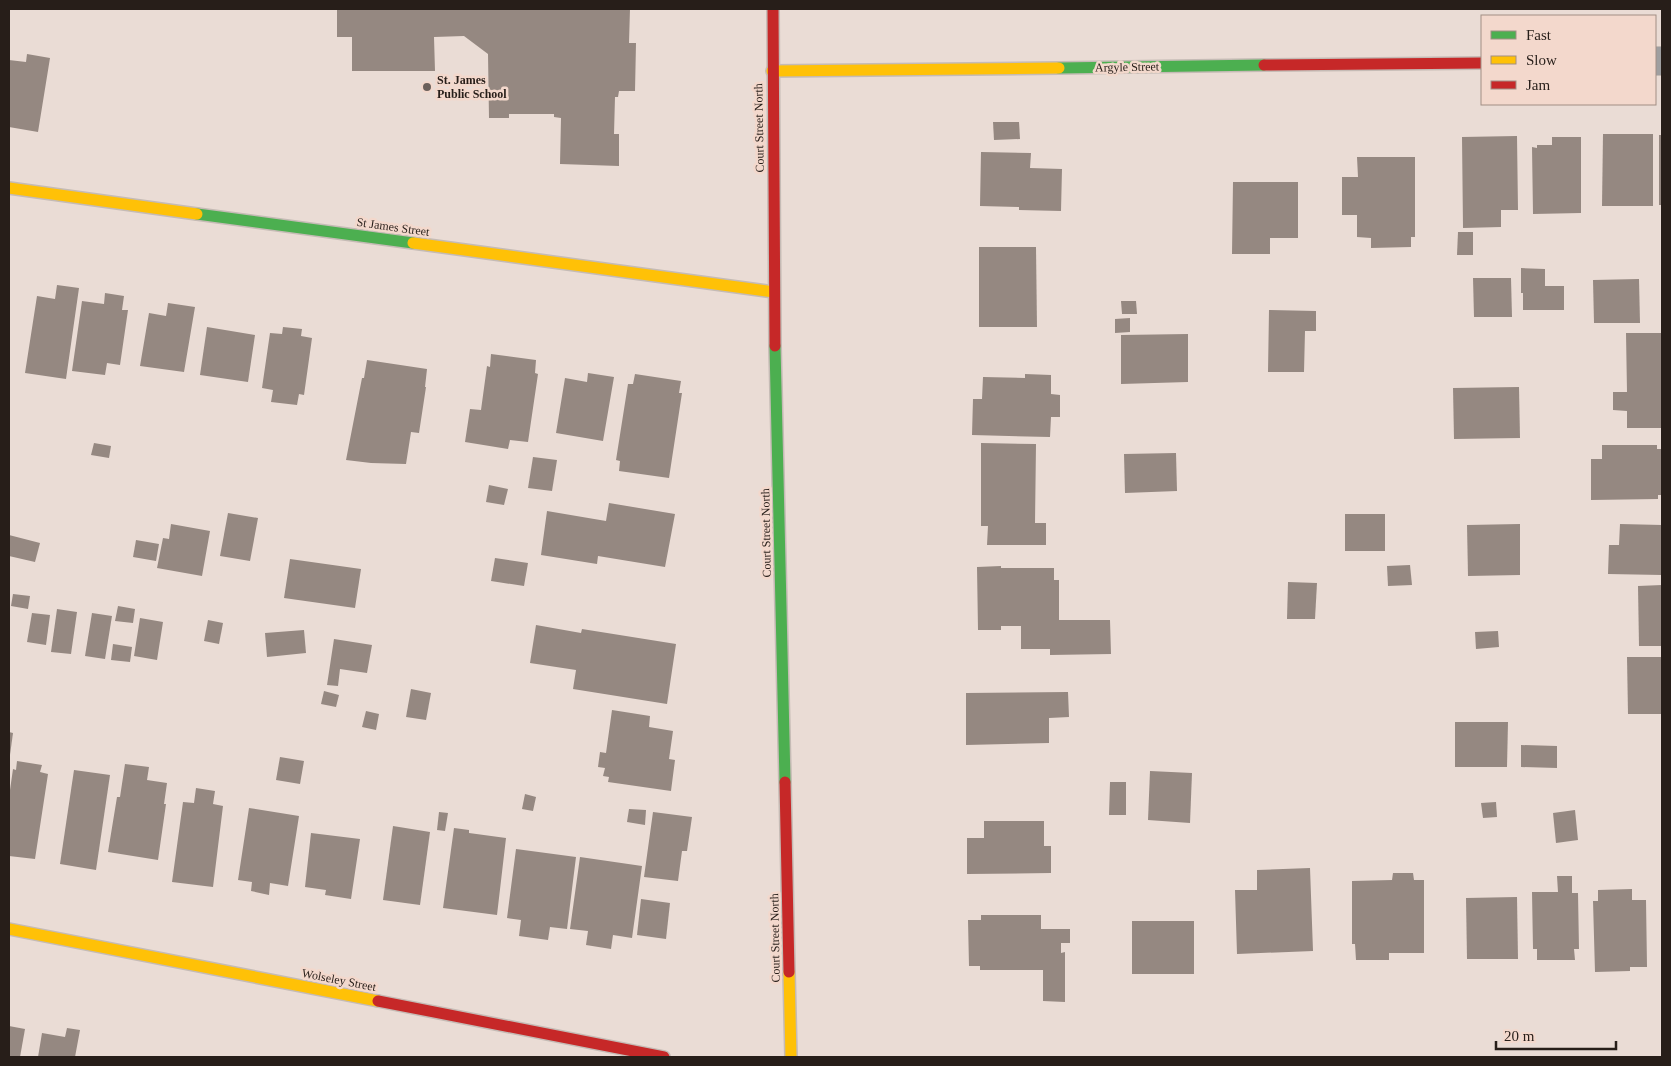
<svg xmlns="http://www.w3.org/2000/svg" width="1671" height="1066" font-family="'Times New Roman',serif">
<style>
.building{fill:#958881}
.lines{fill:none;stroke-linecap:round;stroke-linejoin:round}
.street-casing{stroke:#c5bbb5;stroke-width:30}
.fast-casing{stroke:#c5bbb5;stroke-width:14}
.slow-casing{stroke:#c5bbb5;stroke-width:14}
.jam-casing{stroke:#c5bbb5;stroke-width:14}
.street{stroke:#9f9fa0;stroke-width:28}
.fast{stroke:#4caf50;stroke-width:11}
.slow{stroke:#ffc107;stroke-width:11}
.jam{stroke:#c62828;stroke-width:11}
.poi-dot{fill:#6b605b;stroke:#f3d8cc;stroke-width:2}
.labels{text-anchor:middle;stroke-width:5;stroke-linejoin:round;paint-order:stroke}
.street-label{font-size:12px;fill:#271e19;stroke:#f3d8cc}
.poi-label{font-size:12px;font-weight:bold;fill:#271e19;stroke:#f3d8cc;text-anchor:start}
</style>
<rect width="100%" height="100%" fill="#eadcd5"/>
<g class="building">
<path d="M337,9H630L629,43H636L635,91H619L618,97H615L614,134H619V166L560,164L561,118L554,117V114H509V118H489L488,54L464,36L434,37L435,71H352V37H337Z"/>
<path d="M27,54L50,58L38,132L9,127V60L26,62Z"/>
<path d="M993,122H1019L1020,139L994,140Z"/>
<path d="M1603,134H1653V206H1602Z"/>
<rect x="1659" y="135" width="3" height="70"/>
<path d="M1517,136L1518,210H1501V227L1463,228L1462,137Z"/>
<path d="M1552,137H1581V213L1533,214L1532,147L1537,148V145H1552Z"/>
<path d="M981,152L1031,153L1030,168L1062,169L1061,211L1019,210V207L980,206Z"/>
<path d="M1357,157H1415V237H1411V247L1371,248V238L1357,237V215H1342V177H1358Z"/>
<path d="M1233,182H1298V238H1270V254H1232Z"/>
<path d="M1458,232H1473V255H1457Z"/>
<path d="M979,247H1036L1037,327H979Z"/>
<path d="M1521,268L1545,269V286H1564V310H1523V293H1521Z"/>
<path d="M1473,278H1511L1512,317H1474Z"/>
<path d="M1639,279L1640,323H1594L1593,280Z"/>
<path d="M57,285L79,288L66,379L25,373L37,296L55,299Z"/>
<path d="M105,293L124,296L122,310H128L120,365L107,363L105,375L72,371L82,301L104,304Z"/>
<path d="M1121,301H1136L1137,314H1122Z"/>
<path d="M168,303L195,307L184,372L140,366L149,313L166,316Z"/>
<path d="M1269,310L1316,311V331H1305L1304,372H1268Z"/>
<path d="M1130,318V332L1115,333V319Z"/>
<path d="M207,327L255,335L248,382L200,375Z"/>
<path d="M283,327L302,329L301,336L312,338L304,395L299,394L297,405L271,402L273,390L262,388L270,333L282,334Z"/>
<path d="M1626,333H1662V428H1627V411L1613,410V392H1627Z"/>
<path d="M1188,334V382L1121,384V335Z"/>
<path d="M491,354L536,360L535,373L538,374L528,442L510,440L508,449L465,442L470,409L481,410L487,366L490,367Z"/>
<path d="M367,360L427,369L425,387H426L419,433L411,432L406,464L371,463L346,460L362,378H364Z"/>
<path d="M588,373L614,377L603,441L556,433L565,378L587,382Z"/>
<path d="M635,374L681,381L679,393H682L669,478L619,471L620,461L616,460L628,384H633Z"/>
<path d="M1025,374L1051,375V394L1060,395V417H1051L1050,437L972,435L973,399H982L983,377L1025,378Z"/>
<path d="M1519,387L1520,438L1454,439L1453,388Z"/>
<path d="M94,443L111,446L109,458L91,455Z"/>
<path d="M981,443L1036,444L1035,523H1046V545H987L988,526H981Z"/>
<path d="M1602,445H1657V449H1662V495H1658V499L1591,500V459H1602Z"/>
<path d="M1176,453L1177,491L1125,493L1124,454Z"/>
<path d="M533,457L557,460L552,491L528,488Z"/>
<path d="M489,485L508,489L504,505L486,502Z"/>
<path d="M609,503L675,514L665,567L598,556L597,564L541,555L547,511L606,521Z"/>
<path d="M228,513L258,518L250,561L220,556Z"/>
<rect x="1345" y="514" width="40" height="37"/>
<path d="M171,524L210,531L202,576L157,568L163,538L169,539Z"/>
<path d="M1520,524V575L1468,576L1467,525Z"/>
<path d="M1620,524L1662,525V575L1608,574L1609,545H1619Z"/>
<path d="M9,535L40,543L35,562L9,556Z"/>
<path d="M136,540L159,544L156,561L133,557Z"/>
<path d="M495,558L528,563L524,586L491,581Z"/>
<path d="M290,559L361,569L355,608L284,598Z"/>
<path d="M1410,565L1412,585L1388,586L1387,566Z"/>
<path d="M1001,566V568H1054V580H1059V620H1110L1111,654L1050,655V649H1021V626H1001V630H978L977,567Z"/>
<path d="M1288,582L1317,583L1315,619H1287Z"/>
<path d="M1662,585V646H1639L1638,586Z"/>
<path d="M13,594L30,596L28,609L11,606Z"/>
<path d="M118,606L135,609L133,623L115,621Z"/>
<path d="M57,609L77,612L71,654L51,652Z"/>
<path d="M32,613L50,615L46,645L27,642Z"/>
<path d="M92,613L112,616L105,659L85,656Z"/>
<path d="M140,618L163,622L157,660L134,656Z"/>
<path d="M208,620L223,623L219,644L204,641Z"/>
<path d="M536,625L581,633L582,629L676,644L667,704L573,689L576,670L530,663Z"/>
<path d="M304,630L306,653L267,657L265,633Z"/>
<path d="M1498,631L1499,647L1476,649L1475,632Z"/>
<path d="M334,639L372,645L367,673L340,669L338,686L327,685Z"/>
<path d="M113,644L132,647L130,662L111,660Z"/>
<path d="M1627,657H1662V714H1628Z"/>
<path d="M411,689L431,693L426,720L406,717Z"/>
<path d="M324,691L339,695L336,707L321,704Z"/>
<path d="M1068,692L1069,717L1049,718V743L966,745V693Z"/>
<path d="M612,710L650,716L649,727L673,731L669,759L675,760L671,791L608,782L609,777L603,776L605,768L598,767L600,752L606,753Z"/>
<path d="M366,711L379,714L376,730L362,727Z"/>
<path d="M1455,722H1508L1507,767H1455Z"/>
<path d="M9,732L13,733L10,755H9Z"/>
<path d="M1521,745L1557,746V768L1521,767Z"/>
<path d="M280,757L304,761L300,784L276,780Z"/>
<path d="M17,761L42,765L40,772L48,774L35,859L9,856V797L13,769L16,770Z"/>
<path d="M125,764L149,767L147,780L167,783L164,804H166L158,860L108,852L117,797H120Z"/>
<path d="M74,770L110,775L96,870L60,864Z"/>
<path d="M1150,771L1192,773L1190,823L1148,820Z"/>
<path d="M1110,782H1126V815H1109Z"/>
<path d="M196,788L215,791L213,804L223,806L213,887L172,882L183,802L194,803Z"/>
<path d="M525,794L536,797L533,811L522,809Z"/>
<path d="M1496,802L1497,817L1483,818L1481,803Z"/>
<path d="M249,808L299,816L288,886L270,883L269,895L251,891L252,882L238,880Z"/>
<path d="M629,809L646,810L645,825L627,822Z"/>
<path d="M1575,810L1578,840L1556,843L1553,813Z"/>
<path d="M439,812L448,813L445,831L437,830Z"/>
<path d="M653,812L692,817L687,851H682L678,881L644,877Z"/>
<path d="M984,821H1044V846H1051V873L967,874V838H984Z"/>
<path d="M393,826L430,832L420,905L383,900Z"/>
<path d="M454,828L469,830V833L506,838L497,915L443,908Z"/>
<path d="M311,833L360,839L351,899L325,895L326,890L305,887Z"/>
<path d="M516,849L576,857L567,929L550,927L548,940L519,936L521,920L507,918Z"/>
<path d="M580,857L642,866L632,938L613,935L611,949L586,945L588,931L570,929Z"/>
<path d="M1310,868L1313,951L1237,954L1235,890H1257V870Z"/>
<path d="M1393,873H1413L1414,880H1424V953H1389V960H1356L1355,944H1352V881L1392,880Z"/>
<path d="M1557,876H1572V893H1578L1579,949H1574L1575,960H1537V949H1533L1532,892H1558Z"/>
<path d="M1632,889V900H1646L1647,967H1630V971L1595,972L1593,901H1598V890Z"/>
<path d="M1517,897L1518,959H1467L1466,898Z"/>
<path d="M641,899L670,903L666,939L637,935Z"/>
<path d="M981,915H1041V929H1070V943H1061V953L1065,952V1002L1043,1001V970H980V966H969L968,920H981Z"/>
<rect x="1132" y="921" width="62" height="53"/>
<path d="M9,1026L25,1029L20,1057H9Z"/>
<path d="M67,1028L80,1030L75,1057H38L42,1033L65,1037Z"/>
</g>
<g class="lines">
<g class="street-casing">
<path id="street" d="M1655,61H1662"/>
</g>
<g class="fast-casing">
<g id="fast">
<path d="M1059,68L1264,65"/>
<path d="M197,214L413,243"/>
<path d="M775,346L785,782"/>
</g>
</g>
<g class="slow-casing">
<g id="slow">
<path d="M772,71L1059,68"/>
<path d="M9,188L197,214"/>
<path d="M413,243L774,292"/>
<path d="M9,929L378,1001"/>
<path d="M789,972L791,1057"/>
</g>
</g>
<g class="jam-casing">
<g id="jam">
<path d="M773,9L775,346"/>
<path d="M1264,65L1482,63"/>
<path d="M785,782L789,972"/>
<path d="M378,1001L664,1057"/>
</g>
</g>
<use href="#street" class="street"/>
<use href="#fast" class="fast"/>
<use href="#slow" class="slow"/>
<use href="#jam" class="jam"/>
</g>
<circle class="poi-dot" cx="427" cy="87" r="5"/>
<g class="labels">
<g class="street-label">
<text transform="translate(1127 67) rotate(-1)" y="4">Argyle Street</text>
<text transform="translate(759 128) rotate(-91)" y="4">Court Street North</text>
<text transform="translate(393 227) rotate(8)" y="4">St James Street</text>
<text transform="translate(766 533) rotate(-91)" y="4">Court Street North</text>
<text transform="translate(775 938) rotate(-91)" y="4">Court Street North</text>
<text transform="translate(339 980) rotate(11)" y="4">Wolseley Street</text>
</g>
<g class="poi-label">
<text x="437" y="84">St. James<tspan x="437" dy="14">Public School</tspan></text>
</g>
</g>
<rect width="1671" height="1066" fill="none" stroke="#271e19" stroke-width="20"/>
<rect x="1481" y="15" width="175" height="90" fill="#f3d8cc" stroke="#a18e84"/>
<rect x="1491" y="31" width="25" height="8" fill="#4caf50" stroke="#a18e84"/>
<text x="1526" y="40" font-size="15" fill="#271e19">Fast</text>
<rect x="1491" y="56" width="25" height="8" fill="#ffc107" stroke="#a18e84"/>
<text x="1526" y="65" font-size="15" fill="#271e19">Slow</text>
<rect x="1491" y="81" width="25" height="8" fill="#c62828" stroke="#a18e84"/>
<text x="1526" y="90" font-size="15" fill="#271e19">Jam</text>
<path d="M1496 1041v8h120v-8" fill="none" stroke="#271e19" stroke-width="2.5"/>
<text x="1504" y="1041" font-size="15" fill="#271e19" stroke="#f3d8cc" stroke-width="4" paint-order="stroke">20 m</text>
</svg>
